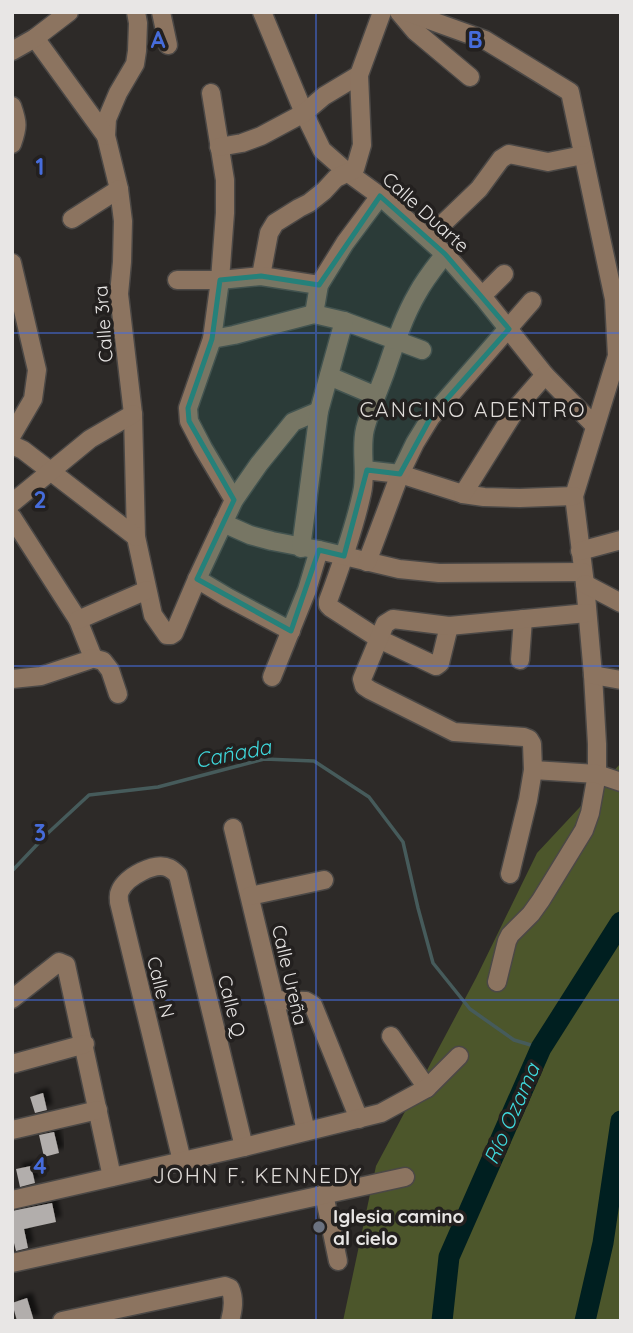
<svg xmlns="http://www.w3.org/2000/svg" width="633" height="1333" font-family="Quicksand,sans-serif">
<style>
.park{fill:#4c562b}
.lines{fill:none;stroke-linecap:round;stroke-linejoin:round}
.stream{stroke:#465b5b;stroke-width:3.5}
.river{stroke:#001f20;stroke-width:21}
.building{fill:#b2aeac;filter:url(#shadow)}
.minor-casing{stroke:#4b4846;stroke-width:21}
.minor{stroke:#8c7460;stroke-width:18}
.marked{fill:#25817a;fill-opacity:0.2;stroke:#25817a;stroke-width:5;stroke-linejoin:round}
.grid{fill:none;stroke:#466cdb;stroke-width:2;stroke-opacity:0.55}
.worship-dot{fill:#6b7280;stroke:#23201f;stroke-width:2.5}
.labels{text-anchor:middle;stroke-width:7;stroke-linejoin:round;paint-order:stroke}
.street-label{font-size:19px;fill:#e8e6e5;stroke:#23201f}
.poi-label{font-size:19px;font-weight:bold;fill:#e8e6e5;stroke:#23201f;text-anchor:start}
.neighbourhood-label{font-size:21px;letter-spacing:2px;fill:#e0dcd9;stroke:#23201f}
.water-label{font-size:21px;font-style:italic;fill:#3fd9dd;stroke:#23201f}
.grid-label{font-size:23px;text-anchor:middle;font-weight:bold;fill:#466cdb;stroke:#23201f;stroke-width:7;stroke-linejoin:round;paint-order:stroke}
</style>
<defs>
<filter id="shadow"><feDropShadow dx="5.5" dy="-5.5" stdDeviation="2" flood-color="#0009"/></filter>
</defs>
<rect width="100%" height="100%" fill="#2d2a28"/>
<path class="park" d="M621,763V1321H343L376,1166L476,978L537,853Z"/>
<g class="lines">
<path class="stream" d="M12,871L48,833L89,795L158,787L264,759L314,761L369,797L403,842L418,908L433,963L470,1009L514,1040L541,1048"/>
<g class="river">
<path d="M442,1321L449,1257L541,1048L621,922"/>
<path d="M585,1321L603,1243L621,1121"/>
</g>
</g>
<g class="building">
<path d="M43,1093L47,1110L35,1113L30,1097Z"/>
<path d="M54,1132L59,1153L44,1157L39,1135Z"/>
<path d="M31,1166L35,1183L20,1187L16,1169Z"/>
<path d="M52,1203L56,1222L24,1229L28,1248L16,1251L12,1235V1211Z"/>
<path d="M27,1298L34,1321H17L12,1303Z"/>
</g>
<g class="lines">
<g class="minor-casing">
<g id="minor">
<path d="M136,12L138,23L137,51L135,64L118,93L107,119L106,136L119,189L123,221L122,262L119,294L133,414L136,537L153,615L167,635H171L174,633L197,579L234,500L259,464L293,422L319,411"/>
<path d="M161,12L168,45"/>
<path d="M262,12L304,113L322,150L347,172L380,196L445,254L482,296L545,375L595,426"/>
<path d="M399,12L415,31L470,77"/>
<path d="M407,12L485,40L570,92L614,299L617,356L574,496L585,584L593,675L597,744V774L590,813L584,830L541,900L531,914L510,935L507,941L497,982"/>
<path d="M35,38L106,136"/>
<path d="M12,51L35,38L69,12"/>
<path d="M211,93L225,180V213L220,280L212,339L188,408L189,421L203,448L234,500"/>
<path d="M12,106C18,123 18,127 12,144"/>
<path d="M219,147L242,143L261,136L304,113L324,96L359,75"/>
<path d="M72,219L119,189"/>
<path d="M428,238L479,189L501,159L509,154L548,162L583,155"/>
<path d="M445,254C435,267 425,279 417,294C403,318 394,347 385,373C378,392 370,410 365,429C360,450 367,472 362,493C354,530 341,566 328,601V605L331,608L379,639L436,666L440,663L449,626"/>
<path d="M12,263L37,370L33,399L12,435"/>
<path d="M261,276L269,233L275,223L299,208L309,203L324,191L336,178L355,169L362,145L359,75L382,12"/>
<path d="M177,280H220L261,276L319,285"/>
<path d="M482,296L504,274"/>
<path d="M314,314L319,285L345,243L380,196"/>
<path d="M212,339L234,335L314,314L344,321L422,350"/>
<path d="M329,376L376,396"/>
<path d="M12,445L23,450L136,537"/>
<path d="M365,470L400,474L463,494L484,497L520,498L574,496"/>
<path d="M463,494L518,406L545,375"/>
<path d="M12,503L90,439L133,414"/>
<path d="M12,517L78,620L92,655L89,660L41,676L12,679"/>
<path d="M223,523L250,535L272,541L319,550L399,569L439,573L583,572"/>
<path d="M301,548L319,411L344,321"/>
<path d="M580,551L621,540"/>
<path d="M367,562L400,474L415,443L431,417L532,301"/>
<path d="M197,579L227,597L291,631"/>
<path d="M585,584L621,603"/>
<path d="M78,620L147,590"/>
<path d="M92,658L103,661L110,670L118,694"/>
<path d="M520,660L523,619"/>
<path d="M593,675L621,680"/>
<path d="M272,677L307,590L319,550"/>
<path d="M533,770L597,774L621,782"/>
<path d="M233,828L306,1131"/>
<path d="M510,874L528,800L533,770L532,744L529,739L524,737L454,732L370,690L364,686L362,679L385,624L393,619L449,626L587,613"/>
<path d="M250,896L324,880"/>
<path d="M12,999L59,962L66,965L112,1177"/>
<path d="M274,1000L306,1001L313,1005L359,1119"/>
<path d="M391,1036L427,1088"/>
<path d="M12,1064L85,1044"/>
<path d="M12,1130L98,1110"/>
<path d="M182,1161L119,902C119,897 118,895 120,891C126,877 155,861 169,868C173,870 175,872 178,875L244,1147"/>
<path d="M324,1194L338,1261"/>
<path d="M12,1200L244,1147L381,1113L427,1088L459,1056"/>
<path d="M12,1263L405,1177"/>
<path d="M62,1321L225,1286L230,1288C235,1299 233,1310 230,1321"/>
</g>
</g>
<use href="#minor" class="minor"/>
</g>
<path class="marked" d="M380,196L445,254L509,329L431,417L400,474L367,470L344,556L319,550L291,631L197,579L234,500L189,421L188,408L212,339L220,280L261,276L319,285Z"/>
<path class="grid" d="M316,12V1321M12,333H621M12,666H621M12,1000H621"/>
<circle class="worship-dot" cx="319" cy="1227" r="7"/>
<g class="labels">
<g class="street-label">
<text transform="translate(426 212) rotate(42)" y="7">Calle Duarte</text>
<text transform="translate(103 324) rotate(-94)" y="7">Calle 3ra</text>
<text transform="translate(290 975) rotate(77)" y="7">Calle Ureña</text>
<text transform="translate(161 987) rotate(76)" y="7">Calle N</text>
<text transform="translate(232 1006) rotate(76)" y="7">Calle Q</text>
</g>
<g class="poi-label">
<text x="333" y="1223">Iglesia camino<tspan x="333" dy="22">al cielo</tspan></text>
</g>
<g class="neighbourhood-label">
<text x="473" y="417">CANCINO ADENTRO</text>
<text x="258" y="1183">JOHN F. KENNEDY</text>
</g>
<g class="water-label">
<text transform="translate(233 754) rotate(-11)" y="7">Cañada</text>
<text transform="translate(512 1114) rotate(-66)" y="7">Río Ozama</text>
</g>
</g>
<g class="grid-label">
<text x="158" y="48">A</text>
<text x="475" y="48">B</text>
<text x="40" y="175">1</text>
<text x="40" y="508">2</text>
<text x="40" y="841">3</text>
<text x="40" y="1174">4</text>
</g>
<rect width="633" height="1333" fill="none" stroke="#e8e6e5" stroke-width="28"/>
</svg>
